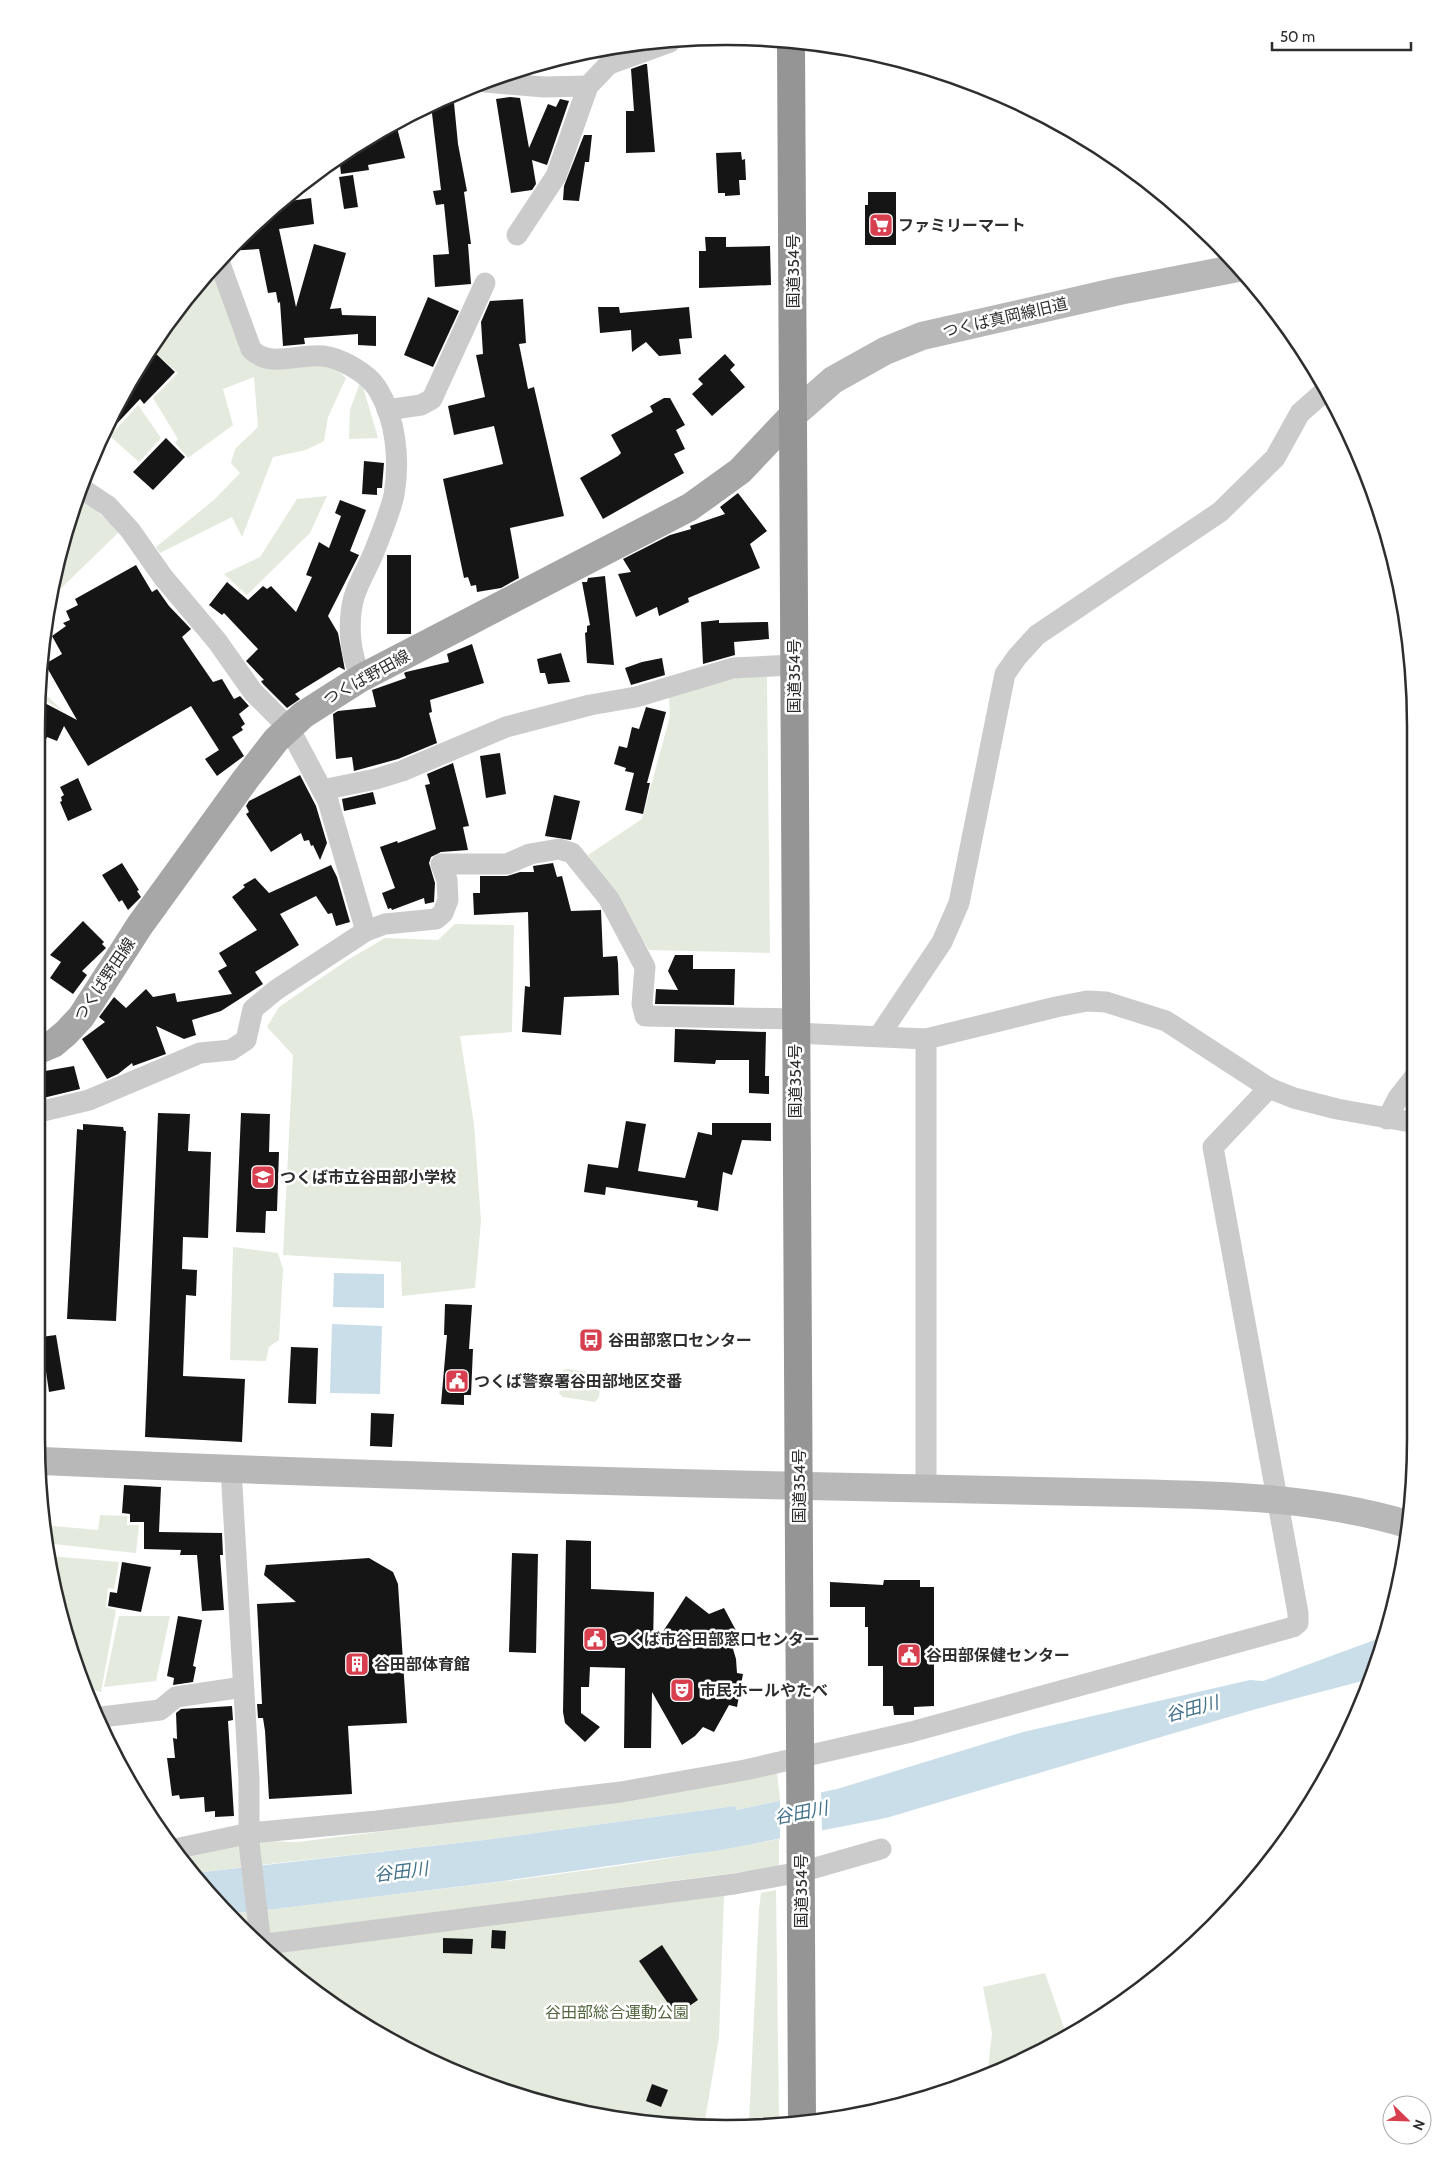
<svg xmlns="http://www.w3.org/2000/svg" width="1452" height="2165" font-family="Cabin,'Noto Sans JP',sans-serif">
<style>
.green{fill:#e4eadd}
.water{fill:#cadee9}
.pier{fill:#fff}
.building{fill:#151515}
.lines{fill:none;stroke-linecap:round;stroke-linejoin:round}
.street{stroke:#cbcbcb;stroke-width:21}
.secondary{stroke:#b8b8b8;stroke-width:28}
.primary{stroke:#a6a6a6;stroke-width:28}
.highway{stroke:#959595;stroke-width:28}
.labels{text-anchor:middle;stroke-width:5;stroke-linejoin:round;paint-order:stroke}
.poi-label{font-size:16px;font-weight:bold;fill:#2e2e2e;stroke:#fff;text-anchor:start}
.street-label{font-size:16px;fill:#2e2e2e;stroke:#fff}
.park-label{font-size:16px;fill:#53663f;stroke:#fff}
.water-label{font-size:18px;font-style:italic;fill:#42718a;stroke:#fff}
.rim{fill:none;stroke:#2e2e2e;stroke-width:2.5}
</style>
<rect width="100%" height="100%" fill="#fff"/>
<g class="green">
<path d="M214,266L247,356L254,365H331L346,378L328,417L324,441L306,450L273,457L242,537L232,517L160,553L156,547L215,499L240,473L231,463L235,449L258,427L254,377L223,389L233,425L188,458L175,443L178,439L153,398L178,373L152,350L179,306Z"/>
<path d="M361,380L378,438L349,439L350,410Z"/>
<path d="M138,405L161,438L139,462L110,436Z"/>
<path d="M327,496L310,533L247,595L224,574L260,557L297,499Z"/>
<path d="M81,498L120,531L49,600V592Z"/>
<path d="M741,677H767L770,953L649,950L588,855L642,819L670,716L669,698L693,688Z"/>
<path d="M40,689L63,711L39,697Z"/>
<path d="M455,924L514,925L512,1032L460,1036L474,1124L481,1221L475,1288L402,1296L401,1262L283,1255L293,1055L267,1027L279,1007L346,961L385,938L438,940Z"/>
<path d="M233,1247L278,1253L283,1269L279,1340L269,1347L266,1361L230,1360Z"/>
<path d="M568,1369L600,1374L602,1376L599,1397L595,1402L563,1397L559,1393L563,1370Z"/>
<path d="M100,1515L127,1516V1525H139L136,1553L45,1543L42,1525L98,1530Z"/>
<path d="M50,1556L119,1562L114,1589L108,1588L106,1607L116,1610L101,1692L87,1689L73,1660Z"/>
<path d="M119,1616H170L156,1681L104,1687Z"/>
<path d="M777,1771L780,1801L735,1810V1806L484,1840L260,1865L258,1841L298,1842L568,1808Z"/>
<path d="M779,1839V1867L269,1934L265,1910C437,1889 609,1872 779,1839Z"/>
<path d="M242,1844L245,1867L194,1873L182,1859Z"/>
<path d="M776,1890L779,2121L749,2123L759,1909L761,1893Z"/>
<path d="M724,1894L719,2037L704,2126L681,2127L548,2105L462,2076L306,1986L267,1952Z"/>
<path d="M250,1912V1937L227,1913Z"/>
<path d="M1045,1973L1064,2028V2040L987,2077L992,2033L983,1987Z"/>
</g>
<g class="water">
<path d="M334,1273L384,1274V1308L333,1307Z"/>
<path d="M332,1324L382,1326L380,1394L330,1393Z"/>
<path d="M1380,1638L1366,1680L1256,1709L886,1818L721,1850L496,1882L250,1912L227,1913L194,1873L484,1840L735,1806L736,1810L837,1789L1023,1732L1250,1680L1263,1681Z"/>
</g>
<path class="pier" d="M821,1790L822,1833L780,1841V1798Z"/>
<g class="building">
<path d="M645,64H647L655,152L626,153V111H634L631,69Z"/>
<path d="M510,97L520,98L529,148L548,104L556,107L560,99L569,101L547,165L532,160L536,184L532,190L511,193L496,99Z"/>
<path d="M454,103L458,144L467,191L464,192L471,244H468L471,284L435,287L433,255L449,254L444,204L436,205L433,191L441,190L431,105Z"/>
<path d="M396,124L405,158L368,165L369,170L341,174L339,156L360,144L379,140L382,138L381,132Z"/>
<path d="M584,135H592L589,162H585L579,201L563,200L564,186Z"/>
<path d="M741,152L742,160L745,159L746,180H739L740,195L725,196V193H718L716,153Z"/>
<path d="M353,175L358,207L344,209L339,177Z"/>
<path d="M868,192H896V245H865V205H868Z"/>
<path d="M311,198L314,224L279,229L296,307L314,244L346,253L330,309L341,308L342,315L376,316V346L358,345V334L304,338L305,344L283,346L280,302L278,303L276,292L268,293L259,249L227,251L238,238L283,202Z"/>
<path d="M705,237H726V247L770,246L771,285L699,288V251H706Z"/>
<path d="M428,297L459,311L433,367L404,355Z"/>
<path d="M523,299L526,343L519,344L528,389L534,387L564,516L510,528L519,578L501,588L477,592L476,585L471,586L468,577L464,578L443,479L503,464L494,426L454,435L448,406L485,397L476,355L483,354L481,322L490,301Z"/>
<path d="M598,307H619L620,313L689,307L692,338L679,339L681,354L659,356L646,342L632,352L631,330L600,333Z"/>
<path d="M152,350L175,372L144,404L140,399L109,432L105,429L108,421Z"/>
<path d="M725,354L735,365L730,370L745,387L712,416L692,394L703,384L698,379Z"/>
<path d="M664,398H670L685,425L676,430L685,449L674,454L684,473L603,519L580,478L618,456L621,453L611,435L653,412L650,406Z"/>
<path d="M166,438L185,457L153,490L133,472Z"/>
<path d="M364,461L384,463L382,488H377V495L362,494Z"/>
<path d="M738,493L767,531L750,544L760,568L688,598L689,602L659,616L657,607L636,617L618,574L631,572L623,559L670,535L691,529L690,526L725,514L720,507Z"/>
<path d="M340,500L366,510L350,551L359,555L328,616L338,633L345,670L339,667L295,694L300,699L287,708L263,684L261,681L264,680L246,661L258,649L224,613L222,615L209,605L227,582L248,600L263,586L267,589L271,586L296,612L312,577L306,575L319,542L329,548L341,516L335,513Z"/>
<rect x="387" y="555" width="24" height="79"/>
<path d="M136,565L152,592L157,589L169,606L191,629L182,637L213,682L222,679L234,699L240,696L249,706L239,714L245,724L241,727L243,730L232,737L244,756L217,776L205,759L219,750L191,706L88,766L64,726L57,741L47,737L37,761L39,700L77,720L45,664L62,654L52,636L66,626L63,623L70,620L66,611L78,605L75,599Z"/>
<path d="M605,576L614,665L587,663L585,633L587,632V626L590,625L582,582H587L588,578Z"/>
<path d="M719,620V623L768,622L769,639L734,642L735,655L703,664L701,622Z"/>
<path d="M472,644L484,683L430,700L432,712L429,713L437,743L398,759L354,771L352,757L336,759L333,714L338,711L376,707L372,690L406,678L404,673L406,672L449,662L447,654Z"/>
<path d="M561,653L570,682L548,684L545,673H540L537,659Z"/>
<path d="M662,658L665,675L631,685L625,668L642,662Z"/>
<path d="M646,707L666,712L647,783H650L643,814L625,810L634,773L625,771L626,768L614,764L619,746L627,748L632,727L639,729Z"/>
<path d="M500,753L506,794L486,798L480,756Z"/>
<path d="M453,763L469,826L463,827L468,850L441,852L431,857L429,863L435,883L434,902L425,904L424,898L392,910L391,908L388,909L382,893L395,888L380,847L397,841L398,843L436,829L425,785L430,784L427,774Z"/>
<path d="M300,775L316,806L327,843L320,860L313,845L311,846L309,840L304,841L301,833L271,852L246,814L249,812L246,806L249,801Z"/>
<path d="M78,778L92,810L68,821L60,802L62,801L61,797L64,795L60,787Z"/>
<path d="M373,792L376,804L344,811L342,799Z"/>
<path d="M554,795L580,801L571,840L545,836Z"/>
<path d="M122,863L139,890L137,891L141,897L128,910L122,900L119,902L102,875Z"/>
<path d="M553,863L557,877L562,876L571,911L601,910L603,957L617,956L618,963L619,995L564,997L561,1035L522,1032L525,986L530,987L528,912L474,915L473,893H480V876H507L520,872H534L533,866Z"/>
<path d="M331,865L337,877L350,922L336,926L332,913L328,914L316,896L280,914L299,945L255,972L263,984L221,1011L192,1020L196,1035L184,1039L156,1026L166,1054L133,1066L132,1063L118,1074L107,1079L82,1039L105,1022L99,1017L114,997L126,1008L146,989L153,997L175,993L177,1002L232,994L218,971L227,966L219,953L257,930L232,897L245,887L243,885L255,878L269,893Z"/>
<path d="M83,921L104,942L102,944L106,948L82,971L87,975L73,994L50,978L61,962L50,955Z"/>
<path d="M675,955H693V969H735L734,1005L655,1004L656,989L678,990L668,971Z"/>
<path d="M675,1029L766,1032L765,1076H769V1094L749,1093V1060H716L715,1064L674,1062Z"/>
<path d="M74,1066L80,1089L39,1099V1072Z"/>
<path d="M158,1113L190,1114L188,1151L211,1152L208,1238L183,1237L182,1269L197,1270L196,1296L186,1295L183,1376L245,1379L242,1442L145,1437Z"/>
<path d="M241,1113L270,1114L269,1152H279L277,1211H266L265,1233L236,1232Z"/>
<path d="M626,1121L646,1124L638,1171L685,1178L698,1132L712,1135V1123H771V1141L742,1140L732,1175L723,1172L718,1211L697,1207L698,1201L606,1187L605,1195L584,1192L588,1164L618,1168Z"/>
<path d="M83,1124L123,1127L124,1131H126L116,1321L67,1319L77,1129L83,1130Z"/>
<path d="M445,1304L472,1305L469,1349H473L471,1395H464V1405L441,1404L447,1335H444Z"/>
<path d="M56,1335L65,1389L49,1392L41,1337Z"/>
<path d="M291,1347L318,1348L316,1404L288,1403Z"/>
<path d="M371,1413L394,1414L392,1447L370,1446Z"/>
<path d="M124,1485L161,1487L159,1532L222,1533L223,1555H220L224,1610L202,1611L197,1555H180L181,1550L144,1549V1522H130V1514L122,1513Z"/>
<path d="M566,1540L591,1541V1589L654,1592L653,1647L686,1596L709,1614L724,1608L740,1638L731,1642L736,1659L737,1673L743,1674L737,1707L729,1705L714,1732L703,1727L695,1736L682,1745L652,1692L651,1748H624L625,1668L590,1667L589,1687H581V1713L600,1727L585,1742L565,1723L563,1712Z"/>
<path d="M512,1553L538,1554L536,1653L509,1652Z"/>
<path d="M369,1558L393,1572L398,1584L407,1723L348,1726L352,1794L269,1799L265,1731L263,1718H258L257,1704H262L257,1604L296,1602L264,1575L266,1565Z"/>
<path d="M122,1562L151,1567L141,1612L108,1606L110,1592L117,1593Z"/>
<path d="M884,1580H920V1587H934V1706L914,1707V1715H894L893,1706H883V1666H868V1627H865V1607H830V1582L883,1585Z"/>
<path d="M178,1616L202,1620L193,1666L196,1667L193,1682L173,1685L174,1678L167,1676Z"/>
<path d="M232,1706L233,1720L228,1721L234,1816L215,1817V1811L205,1812L204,1797L180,1799L179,1795L172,1796L167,1758H175L173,1738L177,1739L176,1713L181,1709Z"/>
<path d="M492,1930L506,1931L505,1949L491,1948Z"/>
<path d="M443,1938L473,1939L472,1954L443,1953Z"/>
<path d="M662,1945L698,2000L676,2015L639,1961Z"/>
<path d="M652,2084L668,2090L661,2107L646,2101Z"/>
</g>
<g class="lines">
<g class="street">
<path d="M609,64L670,42"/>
<path d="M485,82L544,87L588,86"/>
<path d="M517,235L556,176L588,86L609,64L615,47"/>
<path d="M219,261L251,349C269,369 299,353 323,356C341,358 367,373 377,388C396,418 400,460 394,495C390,513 381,534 374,552C368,567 359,581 354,597C347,623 350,654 361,678"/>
<path d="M387,410L421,405L432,399L485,283"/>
<path d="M84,490L108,506L130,530L163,577L217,641L253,692L289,728L328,801L366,931"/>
<path d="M322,790L376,779L402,771L506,727L590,705L636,697L733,668L794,665"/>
<path d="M795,1033L926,1039L1056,1007L1087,1001L1106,1002L1166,1021L1269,1088L1294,1098L1337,1109L1416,1123"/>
<path d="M879,1036L942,942L959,903L1005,674L1017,657L1037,635L1220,512L1275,458L1300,413L1325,391"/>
<path d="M39,1112L89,1100L200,1053L231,1050L246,1040L253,1009L276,990L366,931L385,924L436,919L443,913L448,900L447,880L441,864H507L530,854L559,849L572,853L609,899L645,967L642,1004L645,1016L795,1019"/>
<path d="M1387,1119L1398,1098L1416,1075"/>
<path d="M231,1469L249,1779V1843L261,1945"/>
<path d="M926,1489V1039"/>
<path d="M101,1717L160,1710L176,1697L243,1687"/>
<path d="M175,1849L250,1833L377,1821L621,1792L745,1770L911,1732L1293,1627L1298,1623V1613L1213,1147L1269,1088"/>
<path d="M259,1945L734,1884L801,1872L881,1849"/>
</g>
<g class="secondary">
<path d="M792,416L833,380L885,351L922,336L1119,291L1238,268"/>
<path d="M42,1461C328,1474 615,1482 901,1488C977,1490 1053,1492 1128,1493C1222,1495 1317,1497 1407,1524"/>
</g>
<path class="primary" d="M39,1050L53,1044L66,1033L81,1017L140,925L245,780L276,740L303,715L361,678L690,507L740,471L792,416"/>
<path class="highway" d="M791,43L802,2119"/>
</g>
<defs>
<g id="supermarket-square" transform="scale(1.25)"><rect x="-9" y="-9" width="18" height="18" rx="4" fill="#d73e4e" stroke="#fff"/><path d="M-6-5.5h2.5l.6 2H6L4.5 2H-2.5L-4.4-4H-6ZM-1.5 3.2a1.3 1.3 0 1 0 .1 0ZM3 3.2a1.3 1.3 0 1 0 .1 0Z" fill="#fff"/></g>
<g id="school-square" transform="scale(1.25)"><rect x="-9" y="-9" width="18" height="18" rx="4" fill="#d73e4e" stroke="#fff"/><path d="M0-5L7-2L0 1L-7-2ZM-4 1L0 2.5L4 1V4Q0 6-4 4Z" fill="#fff"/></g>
<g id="bus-square" transform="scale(1.25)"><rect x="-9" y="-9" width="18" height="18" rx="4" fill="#d73e4e" stroke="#fff"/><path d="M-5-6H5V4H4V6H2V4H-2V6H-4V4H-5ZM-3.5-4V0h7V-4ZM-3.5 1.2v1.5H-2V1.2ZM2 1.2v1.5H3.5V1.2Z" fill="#fff"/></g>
<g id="civic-square" transform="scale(1.25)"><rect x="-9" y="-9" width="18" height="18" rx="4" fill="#d73e4e" stroke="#fff"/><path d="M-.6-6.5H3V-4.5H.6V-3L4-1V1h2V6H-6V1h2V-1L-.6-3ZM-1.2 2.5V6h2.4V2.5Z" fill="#fff"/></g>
<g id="building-square" transform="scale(1.25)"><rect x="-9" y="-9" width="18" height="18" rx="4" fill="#d73e4e" stroke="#fff"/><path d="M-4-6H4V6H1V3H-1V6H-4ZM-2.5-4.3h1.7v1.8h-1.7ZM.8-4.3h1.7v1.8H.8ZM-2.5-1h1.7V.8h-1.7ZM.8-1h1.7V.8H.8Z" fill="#fff"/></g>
<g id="theatre-square" transform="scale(1.25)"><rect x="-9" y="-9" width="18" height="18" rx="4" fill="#d73e4e" stroke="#fff"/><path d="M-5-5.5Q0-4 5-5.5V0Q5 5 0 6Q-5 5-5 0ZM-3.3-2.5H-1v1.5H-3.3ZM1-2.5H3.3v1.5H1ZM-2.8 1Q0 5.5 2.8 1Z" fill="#fff"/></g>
</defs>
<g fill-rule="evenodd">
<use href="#supermarket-square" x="881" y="225"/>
<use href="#school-square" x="263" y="1177"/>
<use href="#bus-square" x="591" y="1340"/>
<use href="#civic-square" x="457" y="1381"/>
<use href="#civic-square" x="595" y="1639"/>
<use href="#civic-square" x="909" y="1655"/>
<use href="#building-square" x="357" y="1664"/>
<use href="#theatre-square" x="682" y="1690"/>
</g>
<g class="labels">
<g class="poi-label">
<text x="898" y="231">ファミリーマート</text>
<text x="280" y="1183">つくば市立谷田部小学校</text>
<text x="608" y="1346">谷田部窓口センター</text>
<text x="474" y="1387">つくば警察署谷田部地区交番</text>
<text x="612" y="1645">つくば市谷田部窓口センター</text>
<text x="926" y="1661">谷田部保健センター</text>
<text x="374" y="1670">谷田部体育館</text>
<text x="700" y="1696">市民ホールやたべ</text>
</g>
<g class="street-label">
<text transform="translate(793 271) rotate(-90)" y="6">国道354号</text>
<text transform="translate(1005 317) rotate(-13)" y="6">つくば真岡線旧道</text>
<text transform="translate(794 676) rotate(-90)" y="6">国道354号</text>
<text transform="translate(366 677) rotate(-29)" y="6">つくば野田線</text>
<text transform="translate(104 979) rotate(-56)" y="6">つくば野田線</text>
<text transform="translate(795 1081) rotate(-90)" y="6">国道354号</text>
<text transform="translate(799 1486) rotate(-90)" y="6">国道354号</text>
<text transform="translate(801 1891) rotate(-90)" y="6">国道354号</text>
</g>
<g class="park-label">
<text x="617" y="2018">谷田部総合運動公園</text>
</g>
<g class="water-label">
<text transform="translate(1192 1709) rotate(-15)" y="6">谷田川</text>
<text transform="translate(801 1813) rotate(-11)" y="6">谷田川</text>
<text transform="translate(401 1872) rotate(-7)" y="6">谷田川</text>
</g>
</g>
<path d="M0 0H1452V2165H0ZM726 45H726A681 681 0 0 1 1407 726V1439A681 681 0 0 1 726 2120H726A681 681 0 0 1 45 1439V726A681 681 0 0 1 726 45Z" fill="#fff" fill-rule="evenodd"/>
<path class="rim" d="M726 45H726A681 681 0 0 1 1407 726V1439A681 681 0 0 1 726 2120H726A681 681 0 0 1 45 1439V726A681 681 0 0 1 726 45Z"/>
<g transform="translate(1407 2120) rotate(113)"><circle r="24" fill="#ffffff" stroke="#ababab"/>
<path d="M0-4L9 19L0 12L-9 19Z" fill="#d73e4e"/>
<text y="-8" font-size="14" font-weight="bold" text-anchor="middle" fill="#2e2e2e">N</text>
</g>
<path d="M1272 42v8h139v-8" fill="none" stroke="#2e2e2e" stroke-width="2.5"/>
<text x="1280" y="42" font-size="15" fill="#2e2e2e" stroke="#ffffff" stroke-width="4" paint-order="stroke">50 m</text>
</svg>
